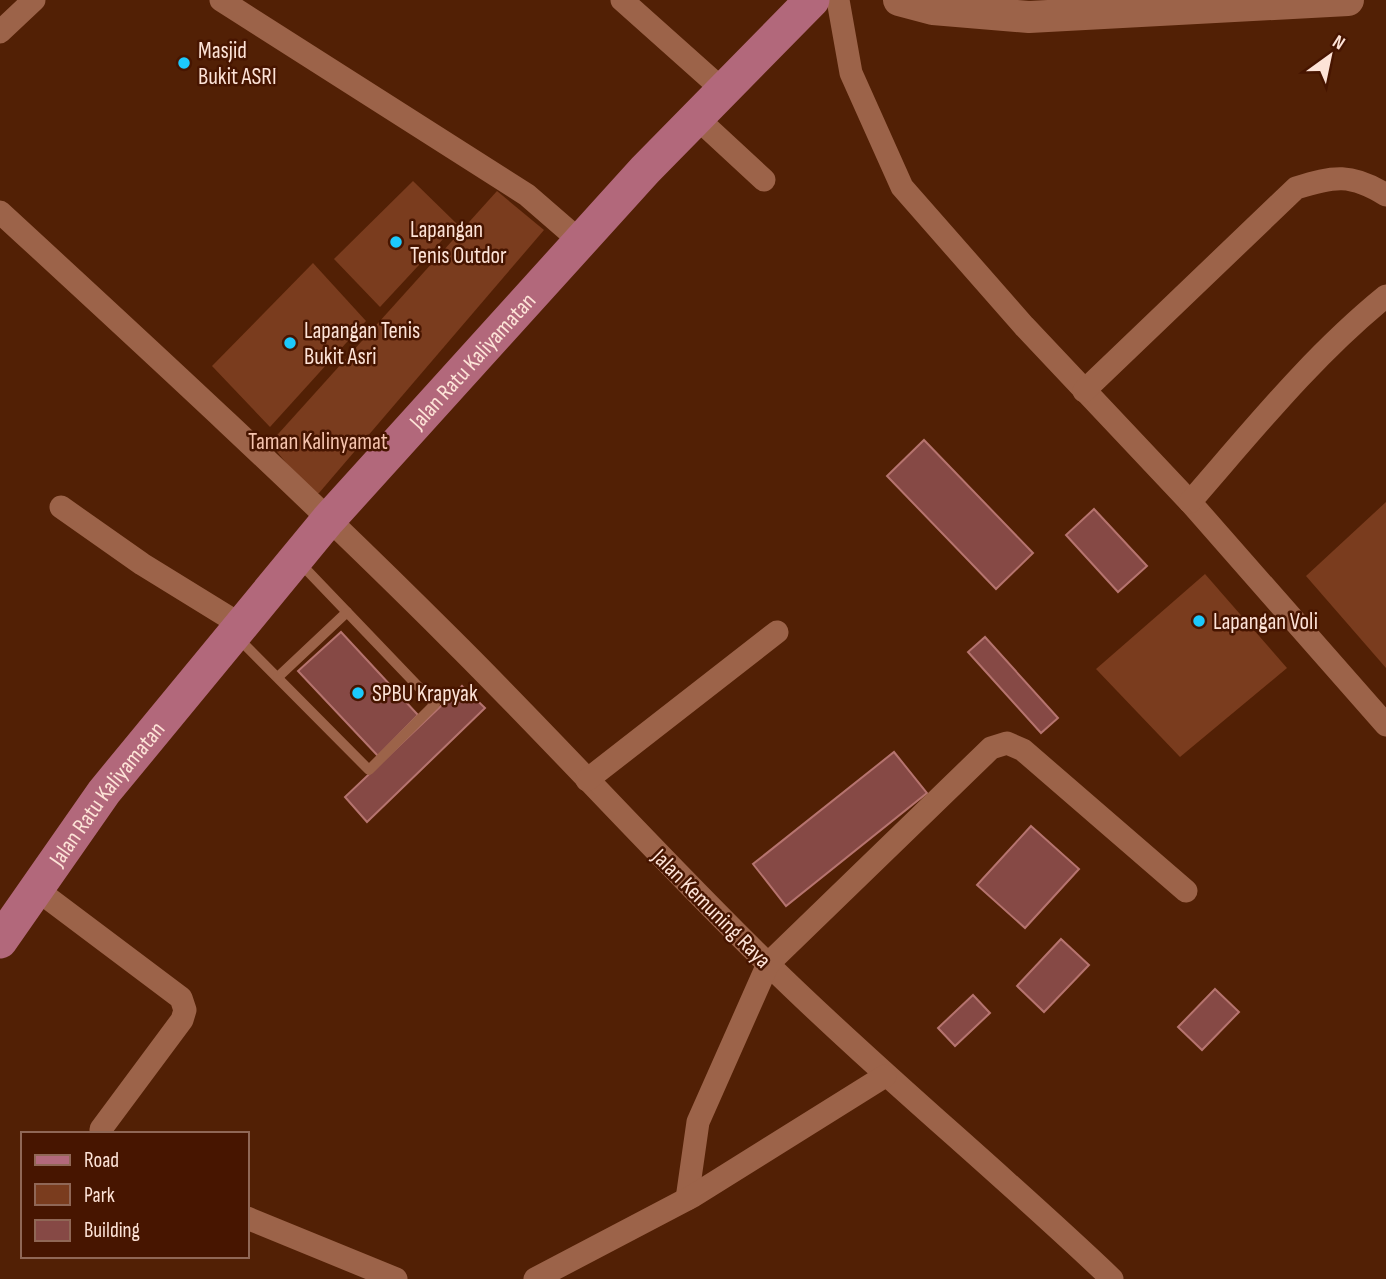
<svg xmlns="http://www.w3.org/2000/svg" width="1386" height="1279" font-family="'Sofia Sans Condensed',sans-serif">
<style>
.green{fill:#7a3c1e}
.building{fill:#864945;stroke:#b6746f;stroke-width:2}
.lines{fill:none;stroke-linecap:round;stroke-linejoin:round}
.service{stroke:#9c6349;stroke-width:10}
.minor{stroke:#9c6349;stroke-width:23}
.secondary{stroke:#9c6349;stroke-width:32}
.primary{stroke:#b2687b;stroke-width:35}
.poi-dot{fill:#1cc9fc;stroke:#471500;stroke-width:2.5}
.labels{text-anchor:middle;stroke-width:5;stroke-linejoin:round;paint-order:stroke}
.poi-label{font-size:23px;fill:#fde3d7;stroke:#471500;text-anchor:start}
.street-label{font-size:23px;fill:#fde3d7;stroke:#471500}
.park-label{font-size:23px;fill:#f5c3ad;stroke:#471500}
</style>
<rect width="100%" height="100%" fill="#522005"/>
<g class="green">
<path d="M413,181L457,224L380,307L334,259Z"/>
<path d="M497,191L544,230L319,493L311,494L270,443Z"/>
<path d="M313,263L366,321L270,427L212,366Z"/>
<path d="M1386,502V668L1306,576Z"/>
<path d="M1205,574L1287,668L1180,757L1096,669Z"/>
</g>
<g class="building">
<path d="M924,440L1033,553L996,589L887,476Z"/>
<path d="M1094,509L1147,566L1118,592L1066,535Z"/>
<path d="M341,632L418,715L378,756L298,671Z"/>
<path d="M985,637L1058,718L1041,733L968,652Z"/>
<path d="M462,686L485,708L367,822L345,797Z"/>
<path d="M894,752L927,793L786,906L753,864Z"/>
<path d="M1031,826L1079,869L1025,928L977,885Z"/>
<path d="M1061,939L1089,965L1044,1012L1017,986Z"/>
<path d="M1215,989L1239,1012L1202,1050L1178,1027Z"/>
<path d="M973,995L990,1013L955,1046L938,1028Z"/>
</g>
<g class="lines">
<g class="service">
<path d="M236,636L369,770L435,704L300,563"/>
<path d="M278,677L347,612"/>
</g>
<g class="minor">
<path d="M221,0L527,195L580,241"/>
<path d="M622,0L724,91"/>
<path d="M838,0L851,73L902,187L1024,326L1190,502L1386,725"/>
<path d="M0,32L34,0"/>
<path d="M697,118L764,180"/>
<path d="M0,212C152,352 304,492 450,638C558,745 660,859 769,965C880,1074 1000,1172 1112,1279"/>
<path d="M1084,391L1296,188C1334,176 1351,173 1386,195"/>
<path d="M1190,502C1252,431 1312,356 1386,296"/>
<path d="M61,507L142,564L241,625"/>
<path d="M587,780L777,632"/>
<path d="M36,889L181,998L185,1010L182,1020L101,1129V1134"/>
<path d="M687,1199L698,1122L768,964L991,748L1007,743L1023,750L1186,891"/>
<path d="M247,1218L396,1279"/>
<path d="M535,1279L693,1196L885,1076"/>
</g>
<path class="secondary" d="M899,0L933,9L1029,17L1348,0"/>
<path class="primary" id="s1" d="M0,941L104,792L328,520L645,170L812,0"/>
</g>
<g class="poi-dot">
<circle cx="184" cy="63" r="7"/>
<circle cx="396" cy="242" r="7"/>
<circle cx="290" cy="343" r="7"/>
<circle cx="1199" cy="621" r="7"/>
<circle cx="358" cy="693" r="7"/>
</g>
<g class="labels">
<g class="poi-label">
<text x="198" y="58">Masjid<tspan x="198" dy="26">Bukit ASRI</tspan></text>
<text x="410" y="237">Lapangan<tspan x="410" dy="26">Tenis Outdor</tspan></text>
<text x="304" y="338">Lapangan Tenis<tspan x="304" dy="26">Bukit Asri</tspan></text>
<text x="1213" y="629">Lapangan Voli</text>
<text x="372" y="701">SPBU Krapyak</text>
</g>
<g class="street-label">
<text dy="8" stroke="none"><textPath href="#s1" startOffset="749">Jalan Ratu Kaliyamatan</textPath></text>
<text dy="8" stroke="none"><textPath href="#s1" startOffset="182">Jalan Ratu Kaliyamatan</textPath></text>
<text transform="translate(712 908) rotate(45)" y="8">Jalan Kemuning Raya</text>
</g>
<g class="park-label">
<text x="318" y="449">Taman Kalinyamat</text>
</g>
</g>
<rect x="21" y="1132" width="228" height="126" fill="#471500" stroke="#906756" stroke-width="2"/>
<rect x="35" y="1155" width="35" height="10" fill="#b2687b" stroke="#906756" stroke-width="2"/>
<text x="84" y="1167" font-size="21" fill="#fde3d7">Road</text>
<rect x="35" y="1184" width="35" height="21" fill="#7a3c1e" stroke="#906756" stroke-width="2"/>
<text x="84" y="1202" font-size="21" fill="#fde3d7">Park</text>
<rect x="35" y="1220" width="35" height="21" fill="#864945" stroke="#906756" stroke-width="2"/>
<text x="84" y="1237" font-size="21" fill="#fde3d7">Building</text>
<g transform="translate(1330 56) rotate(33)" stroke="#471500" stroke-width="5" paint-order="stroke">
<path d="M0-5L12 26L0 18L-12 26Z" fill="#fde3d7"/>
<text y="-10" font-size="19" font-weight="bold" text-anchor="middle" fill="#fde3d7">N</text>
</g>
</svg>
